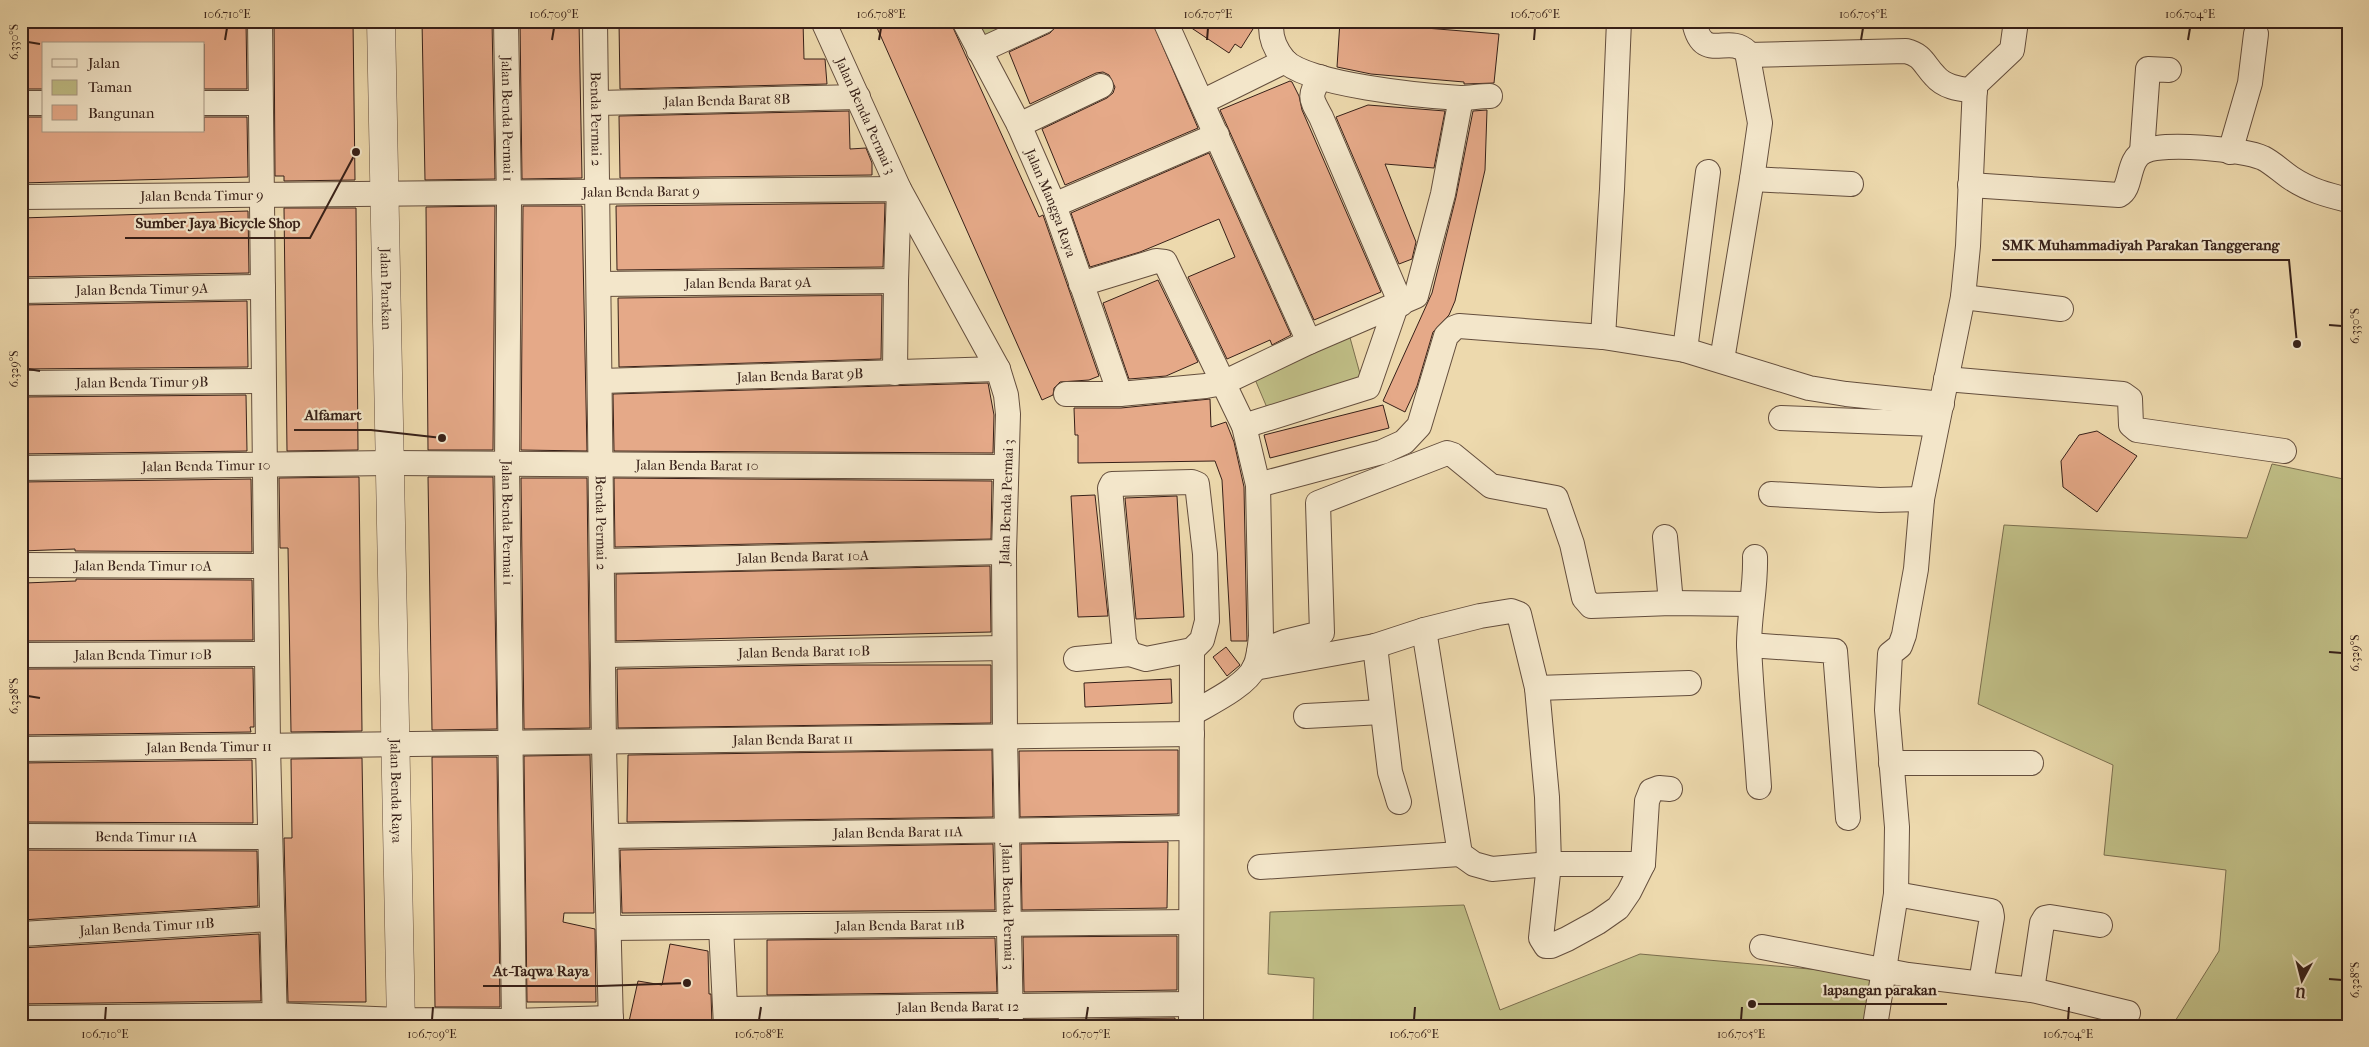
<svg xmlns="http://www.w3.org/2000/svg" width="2369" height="1047" font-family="'IM FELL French Canon',serif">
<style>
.green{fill:#bfbd85;stroke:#7b6e4e}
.building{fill:#e5a988;stroke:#372018}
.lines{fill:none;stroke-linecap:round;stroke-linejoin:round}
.minor-casing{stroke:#644e3d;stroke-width:26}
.tertiary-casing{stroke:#644e3d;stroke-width:29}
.minor{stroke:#f3e6ca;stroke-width:24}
.tertiary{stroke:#f3e6ca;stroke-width:28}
.ticks{fill:none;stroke:#372018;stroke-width:2}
.labels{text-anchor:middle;stroke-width:4.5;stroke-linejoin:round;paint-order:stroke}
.street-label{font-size:14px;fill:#372018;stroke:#f3e6ca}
.leader{fill:none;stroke:#372018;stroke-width:2}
.callout-dot{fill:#372018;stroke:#f3e6ca;stroke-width:2}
.callout-label{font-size:15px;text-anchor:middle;font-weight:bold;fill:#372018;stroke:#f3e6ca;stroke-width:4.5;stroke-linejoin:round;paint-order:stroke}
.neatline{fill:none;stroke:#372018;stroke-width:2}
.ticks-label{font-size:12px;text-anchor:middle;fill:#372018}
</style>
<rect width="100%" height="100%" fill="#edd9ad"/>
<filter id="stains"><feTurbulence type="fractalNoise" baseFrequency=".004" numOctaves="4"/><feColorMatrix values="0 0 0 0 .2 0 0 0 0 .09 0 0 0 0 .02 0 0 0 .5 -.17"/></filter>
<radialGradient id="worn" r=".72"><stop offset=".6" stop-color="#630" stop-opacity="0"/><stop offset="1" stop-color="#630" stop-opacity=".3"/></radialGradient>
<g class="green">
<path d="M973,21H1027L982,42Z"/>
<path d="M1349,334L1362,381L1268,410L1254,377Z"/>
<path d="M2272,464L2348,480V1026H2172L2219,951L2226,870L2104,855L2113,765L1978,704L2004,525L2247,538Z"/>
<path d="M1464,905L1500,1010L1640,954L1877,975L1876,1026H1313L1314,978L1268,974L1270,912Z"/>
</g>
<g class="building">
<path d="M153,21H246L247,89H204V44H44V89H21V25Z"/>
<path d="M274,21H353L355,180L284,181V176H275Z"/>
<path d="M422,21H492L495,179L425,180Z"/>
<path d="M520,21H579L582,178L522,179Z"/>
<path d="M803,21L804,59H825L827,84L620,89L619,22Z"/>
<path d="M874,21H905L908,27L923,21H950L1039,217L1043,215L1099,376L1089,380L1060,382L1054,388L1053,395L1042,400Z"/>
<path d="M1058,21H1152L1198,128L1065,185L1042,129L1107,98L1113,93L1115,87L1109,75L1103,72L1096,73L1030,104L1009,52L1050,33L1055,28Z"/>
<path d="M1181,21H1258L1241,48L1235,44L1229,53Z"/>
<path d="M1340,21L1499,34L1494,83L1464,84V82L1371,74L1337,67Z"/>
<path d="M1290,81L1292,82L1299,96L1302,110L1381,292L1314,320L1220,110Z"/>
<path d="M1368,105L1445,111L1434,168L1385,164L1416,242L1412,259L1399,264L1336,117Z"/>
<path d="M1487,110L1485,170L1455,301L1449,315L1433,332L1417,386L1405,412L1383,401L1432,293L1456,197L1473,111Z"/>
<path d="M849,111L850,149L866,148L872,163V175L620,178L619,116Z"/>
<path d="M21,117H44V131H204V117H247L248,177L21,183Z"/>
<path d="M1209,153L1291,335L1272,345L1270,340L1227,359L1188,277L1235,257L1219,219L1140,252L1090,267L1071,213Z"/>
<path d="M885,203L883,267L617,270L616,206Z"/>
<path d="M495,206L493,450H428L426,207Z"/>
<path d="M523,206H582L587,451L521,450Z"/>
<path d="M284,208H356L358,450L287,451Z"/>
<path d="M248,211L249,273L21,277V218Z"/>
<path d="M1158,280L1198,362L1166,376L1129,379L1103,303Z"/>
<path d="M882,295L881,359L619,367L618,298Z"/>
<path d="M247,301L248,367L21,369V305Z"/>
<path d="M988,383L994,415L993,453L614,451L613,394Z"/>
<path d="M246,395L247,451L21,454V397Z"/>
<path d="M1210,399L1211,427L1226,422L1234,442L1244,487L1247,641H1231L1222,480L1215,461L1078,463V435H1075L1074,408H1121Z"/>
<path d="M1383,405L1389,428L1270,458L1264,435Z"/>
<path d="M2097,431L2137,456L2097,512L2063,487L2061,461L2079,435Z"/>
<path d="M359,477L362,731L291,732L288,548H280L279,478Z"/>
<path d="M428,477H493L497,729L432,730Z"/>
<path d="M521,478H587L590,728L524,729Z"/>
<path d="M614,478L992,481L991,539L615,547Z"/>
<path d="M251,479L252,552L75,551V549L21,551V482Z"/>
<path d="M1095,495L1108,616L1078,617L1071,496Z"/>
<path d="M1177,496L1184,617L1136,619L1125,498Z"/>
<path d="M990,566L991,632L616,641V574Z"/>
<path d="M76,579L252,580L253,640L26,641L25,583L76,581Z"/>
<path d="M1226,647L1240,665L1227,676L1213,657Z"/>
<path d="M828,665H991V723L618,728L617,669Z"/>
<path d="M253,668L254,727H250L251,732L26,735L24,669Z"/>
<path d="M1171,679L1172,703L1085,707L1084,683Z"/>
<path d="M992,750L993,817L627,822L628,755Z"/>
<path d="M1160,750H1178V814L1020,817L1019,751Z"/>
<path d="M590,755L594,913H564L563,922L595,929L596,1002H527L524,756Z"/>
<path d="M432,757H497L500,1007H435Z"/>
<path d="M362,758L366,1002H288L284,838H292L291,759Z"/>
<path d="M252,760L253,823L21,822V763Z"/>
<path d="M1168,842L1167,908L1022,910L1021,844Z"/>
<path d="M993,844L995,910L622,913L620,850Z"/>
<path d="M21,850L257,851L258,906L21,920Z"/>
<path d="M259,934L261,1001L21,1004V948Z"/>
<path d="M1177,936V990L1024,992L1023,937Z"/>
<path d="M995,938L997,992L767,995V940Z"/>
<path d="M670,944L708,951L709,994H711L712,1026H628L638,981L662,985Z"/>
<path d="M1175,1018V1026H1025V1020Z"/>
<path d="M997,1020V1026H766V1022Z"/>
</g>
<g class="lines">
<g class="minor-casing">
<g id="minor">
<path d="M260,21L268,746L275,1026"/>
<path id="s1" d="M506,21L509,201L507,464L514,1026"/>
<path id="s2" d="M595,21L604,746L611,1026"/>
<path id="s3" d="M823,21L899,189L998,369L1006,395L1008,414L1004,552L1005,736L1011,1026"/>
<path id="s4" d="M964,21L1019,125L1054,205L1120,394"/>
<path d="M1165,21L1309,342"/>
<path d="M1272,21C1269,35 1275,49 1284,60C1306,85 1425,96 1460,98C1470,98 1480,96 1490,96"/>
<path d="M1694,21C1702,65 1728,33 1747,52L1760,123L1752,179L1722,360"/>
<path d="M979,51L1044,21"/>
<path d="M1748,55L1906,51C1923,55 1924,65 1935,76C1945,88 1961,89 1975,91"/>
<path d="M1320,77C1309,97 1310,97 1321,117L1401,304"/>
<path d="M1202,102L1285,61"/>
<path d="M21,103H44"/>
<path d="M204,103H260"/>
<path id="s5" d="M597,103L858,97"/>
<path d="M1019,125L1101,86"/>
<path d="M2142,152L2148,69L2169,70"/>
<path d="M2230,152L2250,83L2256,34"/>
<path d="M1752,179L1851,184"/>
<path d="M1970,185L2119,195C2133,188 2126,159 2145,151C2163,142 2243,149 2263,158C2273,163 2282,172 2291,178C2309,190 2327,195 2348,200"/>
<path id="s6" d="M21,197L899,189L896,281L895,373"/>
<path d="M1054,205L1217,135"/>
<path id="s7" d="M599,284L896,281"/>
<path d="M1081,284L1156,261L1165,262L1244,426L1258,485L1261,636C1260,647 1259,657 1255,667C1246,686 1210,703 1193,713"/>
<path id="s8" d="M21,291L263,287"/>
<path d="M1963,297L2061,309"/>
<path d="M1603,337L1612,189L1619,21"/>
<path d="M1685,350L1708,172"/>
<path d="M1946,379L2123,394L2130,399L2131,425L2137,430L2284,451"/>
<path id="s9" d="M601,381L998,369"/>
<path id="s10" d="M21,383L262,381"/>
<path d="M1066,394H1120L1206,386L1223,383L1309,342L1416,296L1443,194L1461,98"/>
<path d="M1781,418L1936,424"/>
<path d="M1244,426L1368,387L1396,306"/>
<path id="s11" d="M21,468L390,463L1005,467"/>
<path d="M1192,482L1197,484L1205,554L1207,621L1202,640L1192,650L1146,659L1130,654L1124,642L1110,488L1112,484Z"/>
<path d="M1258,485L1382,452L1404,442L1419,426L1446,336L1454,328L1459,326L1603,337L1685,350L1809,388L1846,394L1942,404"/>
<path d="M1771,494L1880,500L1922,499"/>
<path d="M1665,537L1671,603"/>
<path d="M1755,557C1756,587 1749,615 1749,645C1751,692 1756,740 1759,787"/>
<path id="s12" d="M603,561L1004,552"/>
<path id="s13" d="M21,565L265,566"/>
<path d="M1424,630L1460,854L1474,864L1492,869L1549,864H1643"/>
<path d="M1749,645L1835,651L1848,818"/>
<path d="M1375,646L1390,772L1399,802"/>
<path d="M1259,652L1285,642L1322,633L1318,503L1447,453L1453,455L1491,486L1556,498L1572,544L1584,598L1591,606L1671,603L1751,604"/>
<path id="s14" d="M21,655L266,654"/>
<path id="s15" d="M604,655L1004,648"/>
<path d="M1076,659L1130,654"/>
<path d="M1254,668L1375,646L1424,630L1480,616L1511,611L1519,614L1537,688L1547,797L1549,864L1541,938L1546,946H1551L1567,939L1598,922L1618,908L1629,892L1643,864L1647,801L1651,791L1659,788L1670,789"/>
<path d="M1537,688L1689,683"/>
<path d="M1306,716L1382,712"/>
<path id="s16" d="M21,749L1192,734"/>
<path d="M1891,763H2031"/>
<path id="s17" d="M21,836L270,837"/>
<path id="s18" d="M607,836L1190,828"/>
<path d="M1260,867L1460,854"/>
<path d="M1896,894L1991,911L1992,917L1981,983"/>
<path d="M721,927L726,1026"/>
<path id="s19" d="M609,928L1191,922"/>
<path id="s20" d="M21,934L272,919"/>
<path d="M1762,947L1908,975L2032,990L2128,1013"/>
<path d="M2032,990L2042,923L2045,918L2050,917L2100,925"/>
<path id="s21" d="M726,1009L1191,1004"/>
<path d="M21,1018L274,1015L400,1020L514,1021L611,1018"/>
<path d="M1191,1026L1192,650"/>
<path d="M1875,1026L1896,894L1897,827L1887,710L1890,654L1900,646L1904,635L1916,569L1922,499L1963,297L1968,246L1975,85L2012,50L2016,21"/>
</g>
</g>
<g class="tertiary-casing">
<g id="tertiary">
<path id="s22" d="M381,21L401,1026"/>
</g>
</g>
<use href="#minor" class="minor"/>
<use href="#tertiary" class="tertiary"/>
</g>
<path class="ticks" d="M225,40L227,28M552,40L554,28M879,40L881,28M1207,40L1208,28M1534,40L1535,28M1861,40L1863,28M2188,40L2190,28M28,42L40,44M2329,325L2342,326M28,369L40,371M2329,652L2342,653M28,696L40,698M2329,979L2342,980M105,1020L106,1007M432,1020L433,1007M759,1020L761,1007M1086,1020L1088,1007M1414,1020L1415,1007M1741,1020L1742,1007M2068,1020L2069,1007"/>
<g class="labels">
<g class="street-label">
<text dy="5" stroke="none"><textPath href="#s5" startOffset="130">Jalan Benda Barat 8B</textPath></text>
<text dy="5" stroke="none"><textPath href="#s3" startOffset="104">Jalan Benda Permai 3</textPath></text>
<text dy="5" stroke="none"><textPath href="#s1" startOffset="98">Jalan Benda Permai 1</textPath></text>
<text dy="5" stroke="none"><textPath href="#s2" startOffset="98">Benda Permai 2</textPath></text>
<text dy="5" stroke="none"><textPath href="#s6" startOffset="620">Jalan Benda Barat 9</textPath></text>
<text dy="5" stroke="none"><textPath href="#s6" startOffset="181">Jalan Benda Timur 9</textPath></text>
<text dy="5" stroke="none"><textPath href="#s4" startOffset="202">Jalan Mangga Raya</textPath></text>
<text dy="5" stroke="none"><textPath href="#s7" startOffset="149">Jalan Benda Barat 9A</textPath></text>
<text dy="5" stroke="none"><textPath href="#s22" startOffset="268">Jalan Parakan</textPath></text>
<text dy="5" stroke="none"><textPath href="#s8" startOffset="121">Jalan Benda Timur 9A</textPath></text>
<text dy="5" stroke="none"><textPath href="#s9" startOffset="199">Jalan Benda Barat 9B</textPath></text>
<text dy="5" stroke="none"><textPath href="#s10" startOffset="121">Jalan Benda Timur 9B</textPath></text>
<text dy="5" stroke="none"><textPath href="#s11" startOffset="676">Jalan Benda Barat 10</textPath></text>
<text dy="5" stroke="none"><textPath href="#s11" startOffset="185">Jalan Benda Timur 10</textPath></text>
<text transform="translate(1006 502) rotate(-88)" y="5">Jalan Benda Permai 3</text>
<text dy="5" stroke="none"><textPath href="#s1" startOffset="502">Jalan Benda Permai 1</textPath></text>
<text dy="5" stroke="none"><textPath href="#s2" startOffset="502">Benda Permai 2</textPath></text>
<text dy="5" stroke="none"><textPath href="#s12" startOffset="200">Jalan Benda Barat 10A</textPath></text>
<text dy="5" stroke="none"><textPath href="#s13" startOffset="122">Jalan Benda Timur 10A</textPath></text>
<text dy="5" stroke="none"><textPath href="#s15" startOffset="200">Jalan Benda Barat 10B</textPath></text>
<text dy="5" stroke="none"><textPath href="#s14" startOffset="122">Jalan Benda Timur 10B</textPath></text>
<text dy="5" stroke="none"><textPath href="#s16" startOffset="772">Jalan Benda Barat 11</textPath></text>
<text dy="5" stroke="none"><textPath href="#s16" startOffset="188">Jalan Benda Timur 11</textPath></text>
<text dy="5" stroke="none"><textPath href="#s22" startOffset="770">Jalan Benda Raya</textPath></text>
<text dy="5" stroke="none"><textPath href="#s18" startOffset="291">Jalan Benda Barat 11A</textPath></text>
<text dy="5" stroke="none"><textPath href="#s17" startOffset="125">Benda Timur 11A</textPath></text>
<text dy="5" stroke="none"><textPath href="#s3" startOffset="929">Jalan Benda Permai 3</textPath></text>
<text dy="5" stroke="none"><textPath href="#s19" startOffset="291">Jalan Benda Barat 11B</textPath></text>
<text dy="5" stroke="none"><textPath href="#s20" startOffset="126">Jalan Benda Timur 11B</textPath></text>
<text dy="5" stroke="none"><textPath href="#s21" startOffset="232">Jalan Benda Barat 12</textPath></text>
</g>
</g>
<path class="leader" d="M356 152L310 238H125M2297 344L2289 260H1992M442 438L371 430H294M687 983L600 986H483M1752 1004L1813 1004H1947"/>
<g class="callout-dot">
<circle cx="356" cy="152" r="5"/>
<circle cx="2297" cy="344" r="5"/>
<circle cx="442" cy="438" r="5"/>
<circle cx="687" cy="983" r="5"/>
<circle cx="1752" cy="1004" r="5"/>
</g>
<g class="callout-label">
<text x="218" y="228">Sumber Jaya Bicycle Shop</text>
<text x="2141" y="250">SMK Muhammadiyah Parakan Tanggerang</text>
<text x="333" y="420">Alfamart</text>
<text x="541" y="976">At-Taqwa Raya</text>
<text x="1880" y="995">lapangan parakan</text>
</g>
<rect width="2369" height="1047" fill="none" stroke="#edd9ad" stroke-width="55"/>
<rect x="42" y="42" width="162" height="90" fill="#f3e6ca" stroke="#a89783"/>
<rect x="52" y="59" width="25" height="8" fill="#f3e6ca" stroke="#a89783"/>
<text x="88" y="68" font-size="15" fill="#372018">Jalan</text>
<rect x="52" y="80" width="25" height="15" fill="#bfbd85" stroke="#a89783"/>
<text x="88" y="92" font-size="15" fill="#372018">Taman</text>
<rect x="52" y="105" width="25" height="15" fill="#e5a988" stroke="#a89783"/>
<text x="88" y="118" font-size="15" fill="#372018">Bangunan</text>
<g transform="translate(2302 980) rotate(187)" stroke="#f3e6ca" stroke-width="4" paint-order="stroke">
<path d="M0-4L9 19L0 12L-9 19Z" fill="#372018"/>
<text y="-8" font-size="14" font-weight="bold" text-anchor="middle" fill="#372018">U</text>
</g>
<rect x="28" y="28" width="2314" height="992" class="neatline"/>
<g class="ticks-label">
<text x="227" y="18">106.710°E</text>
<text x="554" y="18">106.709°E</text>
<text x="881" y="18">106.708°E</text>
<text x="1208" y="18">106.707°E</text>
<text x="1535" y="18">106.706°E</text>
<text x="1863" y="18">106.705°E</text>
<text x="2190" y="18">106.704°E</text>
<text transform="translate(14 42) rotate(-90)" y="4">6.330°S</text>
<text transform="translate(2355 326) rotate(-90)" y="4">6.330°S</text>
<text transform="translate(14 369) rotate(-90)" y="4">6.329°S</text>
<text transform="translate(2355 653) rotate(-90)" y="4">6.329°S</text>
<text transform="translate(14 696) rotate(-90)" y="4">6.328°S</text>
<text transform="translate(2355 980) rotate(-90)" y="4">6.328°S</text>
<text x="105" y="1038">106.710°E</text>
<text x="432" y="1038">106.709°E</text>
<text x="759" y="1038">106.708°E</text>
<text x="1086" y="1038">106.707°E</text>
<text x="1414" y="1038">106.706°E</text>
<text x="1741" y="1038">106.705°E</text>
<text x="2068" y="1038">106.704°E</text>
</g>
<rect width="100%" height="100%" filter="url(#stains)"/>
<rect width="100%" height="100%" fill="url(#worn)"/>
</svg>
